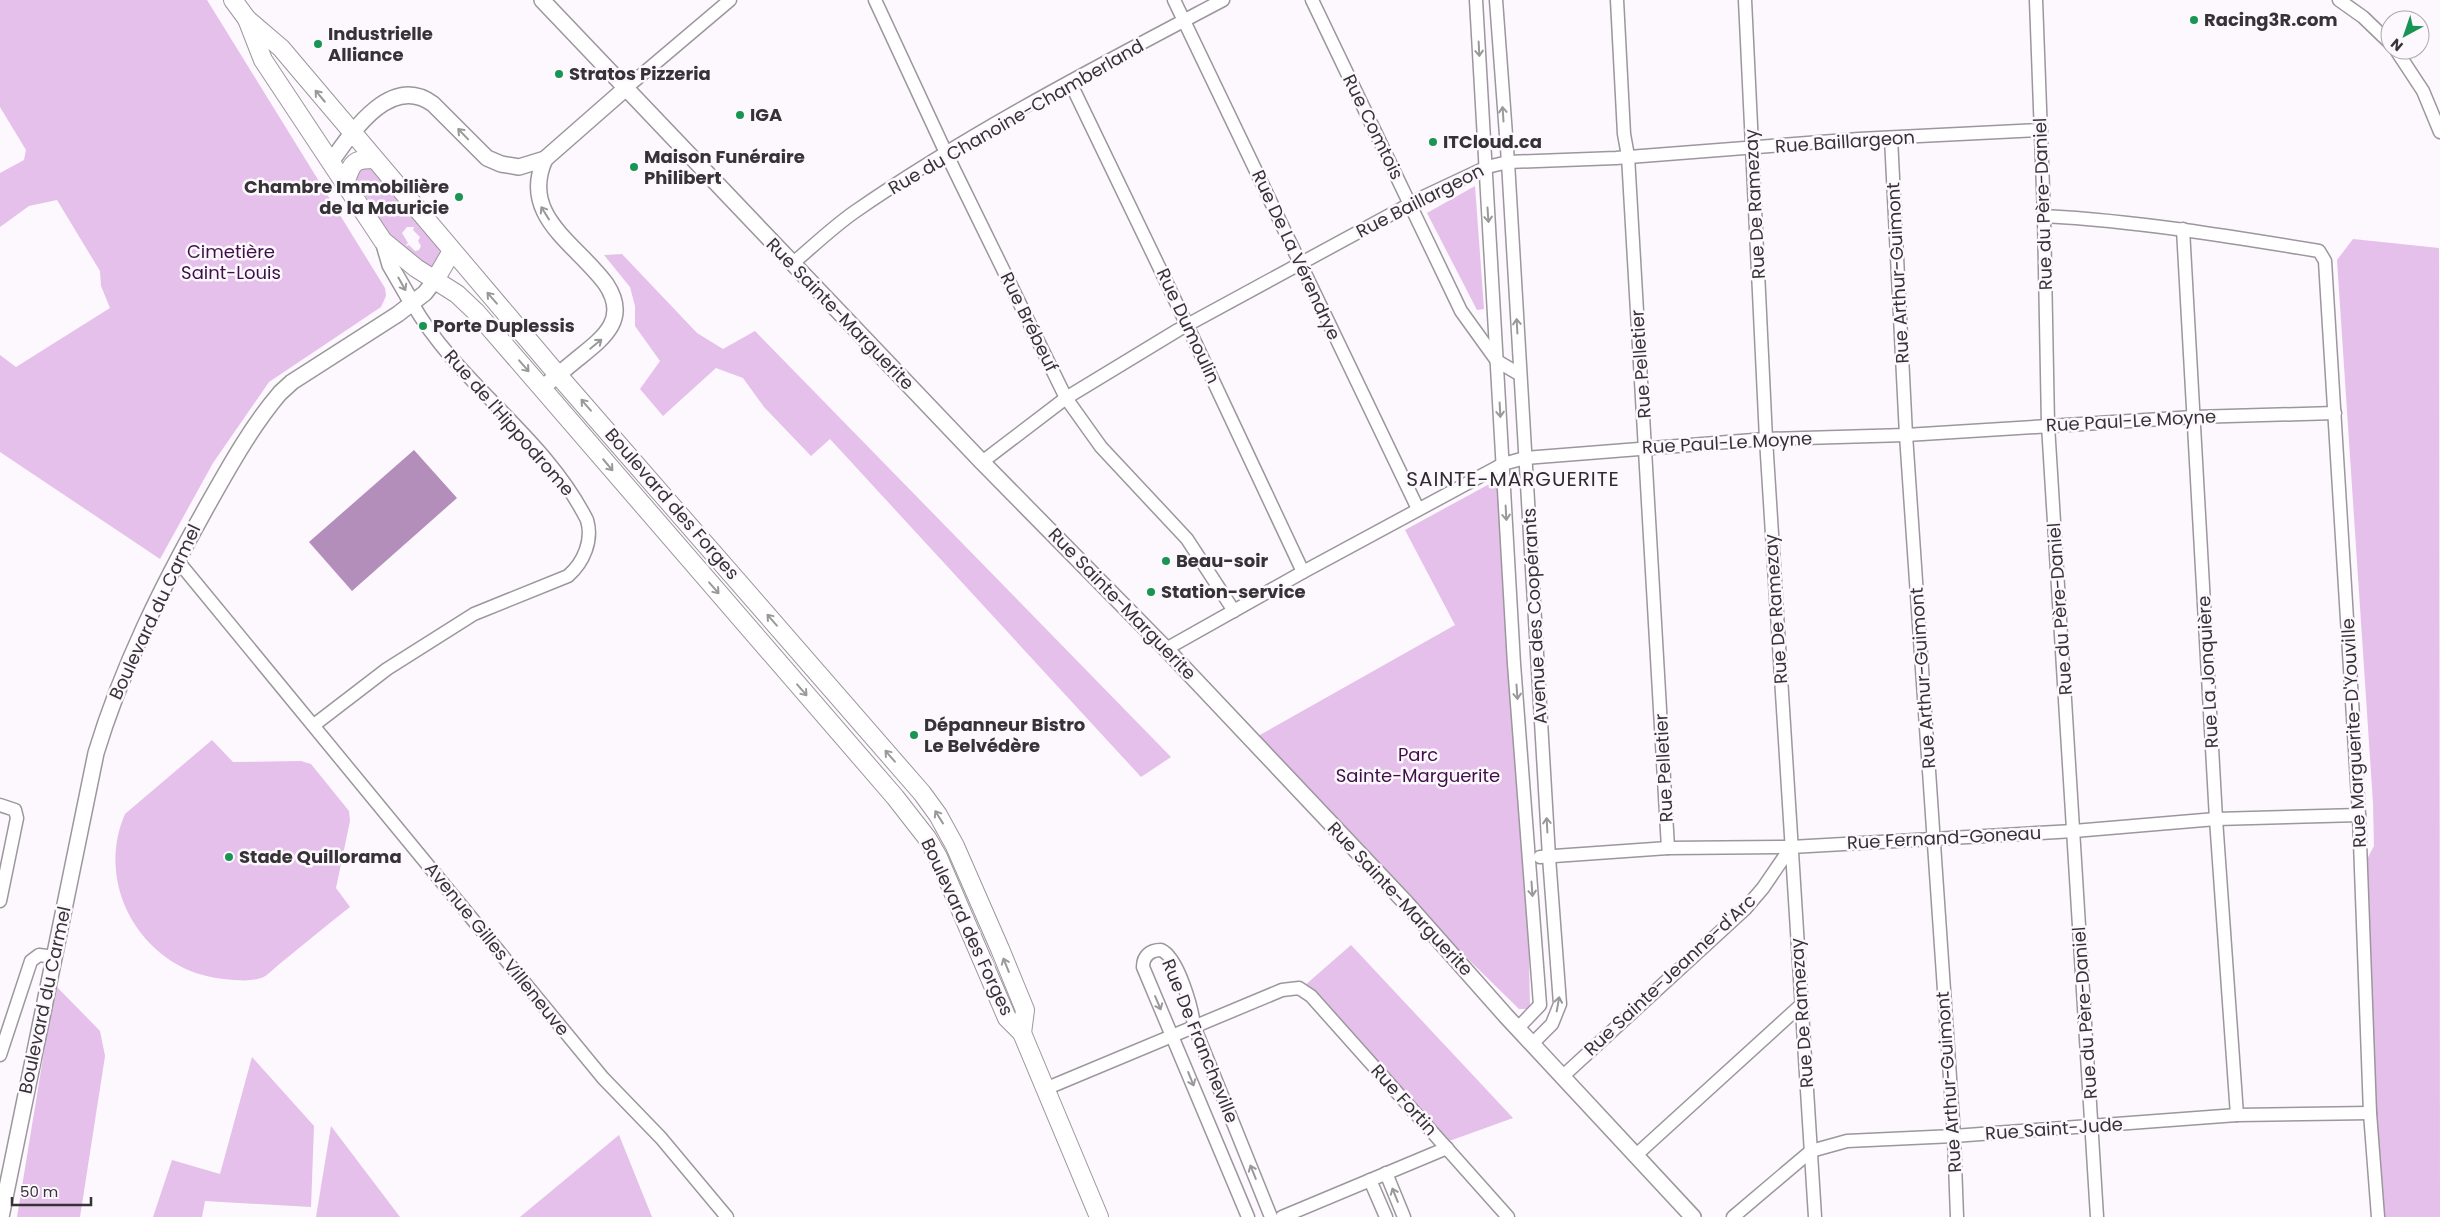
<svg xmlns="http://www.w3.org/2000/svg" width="2440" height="1217" font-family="Poppins,sans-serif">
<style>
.green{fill:#e4c0ea;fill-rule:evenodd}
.water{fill:#b38eba}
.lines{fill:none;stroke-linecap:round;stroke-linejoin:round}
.minor-casing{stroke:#9c969d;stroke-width:15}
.tertiary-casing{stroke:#9c969d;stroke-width:18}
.secondary-casing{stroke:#9c969d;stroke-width:20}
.minor{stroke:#fff;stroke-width:12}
.tertiary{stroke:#fff;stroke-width:15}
.secondary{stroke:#fff;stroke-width:18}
.oneway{stroke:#9a999a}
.poi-dot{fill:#189553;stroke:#fdf7fe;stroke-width:2}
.labels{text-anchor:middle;stroke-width:5;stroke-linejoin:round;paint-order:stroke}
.poi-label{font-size:18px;font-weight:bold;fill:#353335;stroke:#fdf7fe;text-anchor:start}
.street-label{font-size:18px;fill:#353335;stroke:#fdf7fe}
.park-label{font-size:18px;fill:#3f1047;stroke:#fdf7fe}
.quarter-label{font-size:20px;letter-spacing:1px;fill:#302b31;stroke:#fdf7fe}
</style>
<rect width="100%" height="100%" fill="#fdf7fe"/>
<g class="green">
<path d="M0,0H207L385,288L386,296L381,307L269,382L213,463L160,559L0,452V355L16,367L110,308L101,286L100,271L57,200L29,206L0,227V173L24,160L26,150L0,107Z"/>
<path d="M368,165L439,247L441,253L433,268C394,253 372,208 354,174ZM407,227H414L413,230L420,237L418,241L421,246L419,250L415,251L409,245L405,246L408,243L402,233Z"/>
<path d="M1475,186L1484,309L1477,310L1427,213Z"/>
<path d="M2353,239L2439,248L2440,1217H2378L2357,878L2374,846L2373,803L2337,260Z"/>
<path d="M622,254L697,333L723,349L755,331L1171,757L1141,777L830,439L811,456L764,407L743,378L716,368L663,416L640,389L660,361L635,326V306L630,287L604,255Z"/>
<path d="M1504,476L1527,858L1530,1009H1519L1317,811L1251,740L1455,625L1405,530Z"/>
<path d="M212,740L233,762L301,761L311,764L349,811L350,821L336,888L350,907C327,925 305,943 282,962C276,966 268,976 261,978C249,982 236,980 224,979C145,972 93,887 125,814Z"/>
<path d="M1351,945L1513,1118L1441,1144L1303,987Z"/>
<path d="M55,985L100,1031L105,1056L80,1217H17Z"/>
<path d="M252,1057L314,1126L311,1207L205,1201L202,1217H153L172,1160L220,1174Z"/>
<path d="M331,1126L400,1217H316Z"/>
<path d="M619,1135L652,1217H520Z"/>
</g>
<path class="water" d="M414,450L457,498L352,591L309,542Z"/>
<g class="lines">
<g class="minor-casing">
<g id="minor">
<path d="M875,0L946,153L1066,398L1101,447L1187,539L1234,611"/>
<path d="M1174,0L1418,509"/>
<path d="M1312,0L1461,311L1497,361L1519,374"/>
<path d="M1476,0L1514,664L1540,1005L1518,1028"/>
<path d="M1496,0L1508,162L1549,857L1560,1004L1552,1024L1533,1043"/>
<path d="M1617,0L1624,134L1628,156L1668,848"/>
<path d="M1745,0L1766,439L1815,1217"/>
<path d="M2036,0L2044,216L2048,425L2097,1217"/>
<path d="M2339,0L2363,17L2390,43"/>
<path d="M2396,50L2423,91L2440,132"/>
<path d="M1070,82L1187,325L1303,572"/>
<path d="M626,88L730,0"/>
<path d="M1891,138L1906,435L1954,1136L1957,1217"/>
<path d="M2044,216C2137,221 2228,236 2319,251L2325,261L2359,815L2370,1113L2378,1217"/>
<path d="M2183,229L2216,819L2237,1115"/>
<path d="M792,264C812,247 832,228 853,213C970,132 1098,66 1223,0"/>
<path d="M982,462L1066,398L1178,330L1421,198L1487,167L1508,162L1616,158L1859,139L2041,130"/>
<path d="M177,560L603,1078L661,1138L727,1217"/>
<path d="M1166,649L1303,572L1503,464L1525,458L1766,439L1906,435L2194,417L2335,413"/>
<path d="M314,725L387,669L474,614L568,576C584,562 593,540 587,520C545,436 458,384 412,303"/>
<path d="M0,805L15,810L17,818L0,901"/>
<path d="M1540,857L1668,848L1791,847L2074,831L2216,819L2359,815"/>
<path d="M0,1055L31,961L39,955L55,957"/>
<path d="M1563,1076L1745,909L1763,888L1791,847"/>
<path d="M1045,1089L1282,990L1299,988L1311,996L1508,1217"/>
<path d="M1635,1156L1801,1005"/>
<path d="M1386,1173L1404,1217"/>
<path d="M1370,1180L1386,1217"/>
<path d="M1248,1217L1143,967C1143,956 1150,950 1161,950C1178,957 1192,1008 1194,1026L1271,1217"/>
<path d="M1282,1217L1447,1148"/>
<path d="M1733,1217L1811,1151L1847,1141L1954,1136L2237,1115L2370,1113"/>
</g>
</g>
<g class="tertiary-casing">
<g id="tertiary">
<path d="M542,0L982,462L1166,649L1406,903L1506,1016L1693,1217"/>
<path d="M331,162C352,132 391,73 433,104L487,158L501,164L519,167L545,159L626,88"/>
<path d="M383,241L390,265L412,303"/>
<path d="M542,388C554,378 565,369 576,360C602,339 630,320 606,284C577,244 519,216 545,159"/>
<path d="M1,1217L96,753C122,667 162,586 206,508C228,469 251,427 280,393L292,382L398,314L425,293L435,280"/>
</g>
</g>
<g class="secondary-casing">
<g id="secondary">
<path d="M233,0L247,19L281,48L558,375L922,793L938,815L955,846L1000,949L1025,1010L1022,1033"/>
<path d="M247,19L263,60L383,241L416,268L457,294L476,312L895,797L927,838L938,857L1007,1018L1022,1033L1099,1217"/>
<path d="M345,183C352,165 351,159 373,159"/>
<path d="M435,280L452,251"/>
</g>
</g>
<use href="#minor" class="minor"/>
<use href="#tertiary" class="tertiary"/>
<use href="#secondary" class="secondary"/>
</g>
<defs><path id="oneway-shaft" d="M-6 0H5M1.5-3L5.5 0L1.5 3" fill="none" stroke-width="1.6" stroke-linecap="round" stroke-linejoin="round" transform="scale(1.25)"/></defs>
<g class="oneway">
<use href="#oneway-shaft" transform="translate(1479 49) rotate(87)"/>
<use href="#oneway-shaft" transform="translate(320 96) rotate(-130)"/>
<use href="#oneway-shaft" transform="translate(1503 114) rotate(-94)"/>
<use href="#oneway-shaft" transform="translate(463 134) rotate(-134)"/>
<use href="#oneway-shaft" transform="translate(545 213) rotate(-122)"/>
<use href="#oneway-shaft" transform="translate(1488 215) rotate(86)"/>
<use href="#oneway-shaft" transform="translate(402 284) rotate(61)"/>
<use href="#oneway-shaft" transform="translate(492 298) rotate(-131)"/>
<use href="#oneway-shaft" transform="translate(1517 326) rotate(-93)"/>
<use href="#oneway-shaft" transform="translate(596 344) rotate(-39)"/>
<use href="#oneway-shaft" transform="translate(524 366) rotate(49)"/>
<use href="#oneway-shaft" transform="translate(586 405) rotate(-131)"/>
<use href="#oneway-shaft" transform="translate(1500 410) rotate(87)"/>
<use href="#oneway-shaft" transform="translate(608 465) rotate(50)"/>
<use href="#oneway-shaft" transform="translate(1506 513) rotate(87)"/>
<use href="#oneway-shaft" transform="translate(714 588) rotate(49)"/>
<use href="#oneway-shaft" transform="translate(772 620) rotate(-131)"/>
<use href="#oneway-shaft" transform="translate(802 690) rotate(49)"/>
<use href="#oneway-shaft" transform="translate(1517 692) rotate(86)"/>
<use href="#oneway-shaft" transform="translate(890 756) rotate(-131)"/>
<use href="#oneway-shaft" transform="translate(939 817) rotate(-122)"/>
<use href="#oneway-shaft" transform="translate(1547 825) rotate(-93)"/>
<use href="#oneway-shaft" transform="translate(1532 889) rotate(86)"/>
<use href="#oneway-shaft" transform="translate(1006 965) rotate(-112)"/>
<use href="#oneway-shaft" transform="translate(1158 1003) rotate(67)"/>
<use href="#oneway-shaft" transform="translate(1558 1004) rotate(-80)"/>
<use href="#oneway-shaft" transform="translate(1191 1079) rotate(68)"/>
<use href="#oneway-shaft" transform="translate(1253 1172) rotate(-112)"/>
<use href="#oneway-shaft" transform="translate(1395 1195) rotate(-112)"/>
</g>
<g class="poi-dot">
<circle cx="2194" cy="20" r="5"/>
<circle cx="318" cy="44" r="5"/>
<circle cx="559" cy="74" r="5"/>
<circle cx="740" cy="115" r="5"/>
<circle cx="1433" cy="142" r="5"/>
<circle cx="634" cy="167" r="5"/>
<circle cx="459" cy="197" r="5"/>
<circle cx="423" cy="326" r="5"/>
<circle cx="1166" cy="561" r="5"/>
<circle cx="1151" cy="592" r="5"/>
<circle cx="914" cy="735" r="5"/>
<circle cx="229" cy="857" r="5"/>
</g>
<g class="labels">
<g class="poi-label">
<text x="2204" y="26">Racing3R.com</text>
<text x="328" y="40">Industrielle<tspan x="328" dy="21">Alliance</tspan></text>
<text x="569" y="80">Stratos Pizzeria</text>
<text x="750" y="121">IGA</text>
<text x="1443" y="148">ITCloud.ca</text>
<text x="644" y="163">Maison Funéraire<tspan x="644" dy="21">Philibert</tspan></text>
<text x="449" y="193" text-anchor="end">Chambre Immobilière<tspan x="449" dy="21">de la Mauricie</tspan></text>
<text x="433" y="332">Porte Duplessis</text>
<text x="1176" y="567">Beau-soir</text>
<text x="1161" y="598">Station-service</text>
<text x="924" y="731">Dépanneur Bistro<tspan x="924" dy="21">Le Belvédère</tspan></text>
<text x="239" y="863">Stade Quillorama</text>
</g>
<g class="street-label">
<text transform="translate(1016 117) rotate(-30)" y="6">Rue du Chanoine-Chamberland</text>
<text transform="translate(1373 127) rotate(64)" y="6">Rue Comtois</text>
<text transform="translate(1845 142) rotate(-4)" y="6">Rue Baillargeon</text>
<text transform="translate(1420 201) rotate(-27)" y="6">Rue Baillargeon</text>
<text transform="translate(1755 204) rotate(-93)" y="6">Rue De Ramezay</text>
<text transform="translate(2043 204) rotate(-92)" y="6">Rue du Père-Daniel</text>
<text transform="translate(1296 255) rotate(65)" y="6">Rue De La Vérendrye</text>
<text transform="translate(1898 273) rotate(-93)" y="6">Rue Arthur-Guimont</text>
<text transform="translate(840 314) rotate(46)" y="6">Rue Sainte-Marguerite</text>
<text transform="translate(1029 322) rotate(64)" y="6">Rue Brébeuf</text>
<text transform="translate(1188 326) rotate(65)" y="6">Rue Dumoulin</text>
<text transform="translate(1641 364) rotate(-94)" y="6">Rue Pelletier</text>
<text transform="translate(2131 421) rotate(-3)" y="6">Rue Paul-Le Moyne</text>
<text transform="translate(509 423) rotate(49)" y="6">Rue de l'Hippodrome</text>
<text transform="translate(1727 443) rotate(-3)" y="6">Rue Paul-Le Moyne</text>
<text transform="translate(672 504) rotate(49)" y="6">Boulevard des Forges</text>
<text transform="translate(1122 604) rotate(46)" y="6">Rue Sainte-Marguerite</text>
<text transform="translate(1776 609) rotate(-94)" y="6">Rue De Ramezay</text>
<text transform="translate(2060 609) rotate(-94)" y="6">Rue du Père-Daniel</text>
<text transform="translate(155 612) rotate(-65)" y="6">Boulevard du Carmel</text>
<text transform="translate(1535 616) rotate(-93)" y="6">Avenue des Coopérants</text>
<text transform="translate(2208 672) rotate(-93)" y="6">Rue La Jonquière</text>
<text transform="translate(1923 678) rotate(-94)" y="6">Rue Arthur-Guimont</text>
<text transform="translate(2354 733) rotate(-93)" y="6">Rue Marguerite-D'Youville</text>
<text transform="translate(1664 768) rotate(-93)" y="6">Rue Pelletier</text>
<text transform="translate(1944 838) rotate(-3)" y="6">Rue Fernand-Goneau</text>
<text transform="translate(1400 899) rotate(47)" y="6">Rue Sainte-Marguerite</text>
<text transform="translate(967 927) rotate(65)" y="6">Boulevard des Forges</text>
<text transform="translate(497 949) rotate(51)" y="6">Avenue Gilles Villeneuve</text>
<text transform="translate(1670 975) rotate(-43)" y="6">Rue Sainte-Jeanne-d'Arc</text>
<text transform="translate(45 1000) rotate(-78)" y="6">Boulevard du Carmel</text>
<text transform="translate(1802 1013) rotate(-94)" y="6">Rue De Ramezay</text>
<text transform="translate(2085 1013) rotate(-94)" y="6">Rue du Père-Daniel</text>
<text transform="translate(1200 1041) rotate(68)" y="6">Rue De Francheville</text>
<text transform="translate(1949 1082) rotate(-94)" y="6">Rue Arthur-Guimont</text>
<text transform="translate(1404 1100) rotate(48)" y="6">Rue Fortin</text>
<text transform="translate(2054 1129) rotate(-4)" y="6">Rue Saint-Jude</text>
</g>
<g class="park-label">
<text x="231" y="258">Cimetière<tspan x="231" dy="21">Saint-Louis</tspan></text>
<text x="1418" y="761">Parc<tspan x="1418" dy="21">Sainte-Marguerite</tspan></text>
</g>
<g class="quarter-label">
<text x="1513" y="486">SAINTE-MARGUERITE</text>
</g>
</g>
<g transform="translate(2405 35) rotate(220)"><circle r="24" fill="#fdf7fe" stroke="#ada9ae"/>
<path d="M0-4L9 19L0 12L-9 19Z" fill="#189553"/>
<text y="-8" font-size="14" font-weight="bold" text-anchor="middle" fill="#353335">N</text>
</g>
<path d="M12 1197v8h79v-8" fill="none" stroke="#353335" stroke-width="2.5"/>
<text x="20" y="1197" font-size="15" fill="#353335" stroke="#fdf7fe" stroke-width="4" paint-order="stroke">50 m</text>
</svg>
